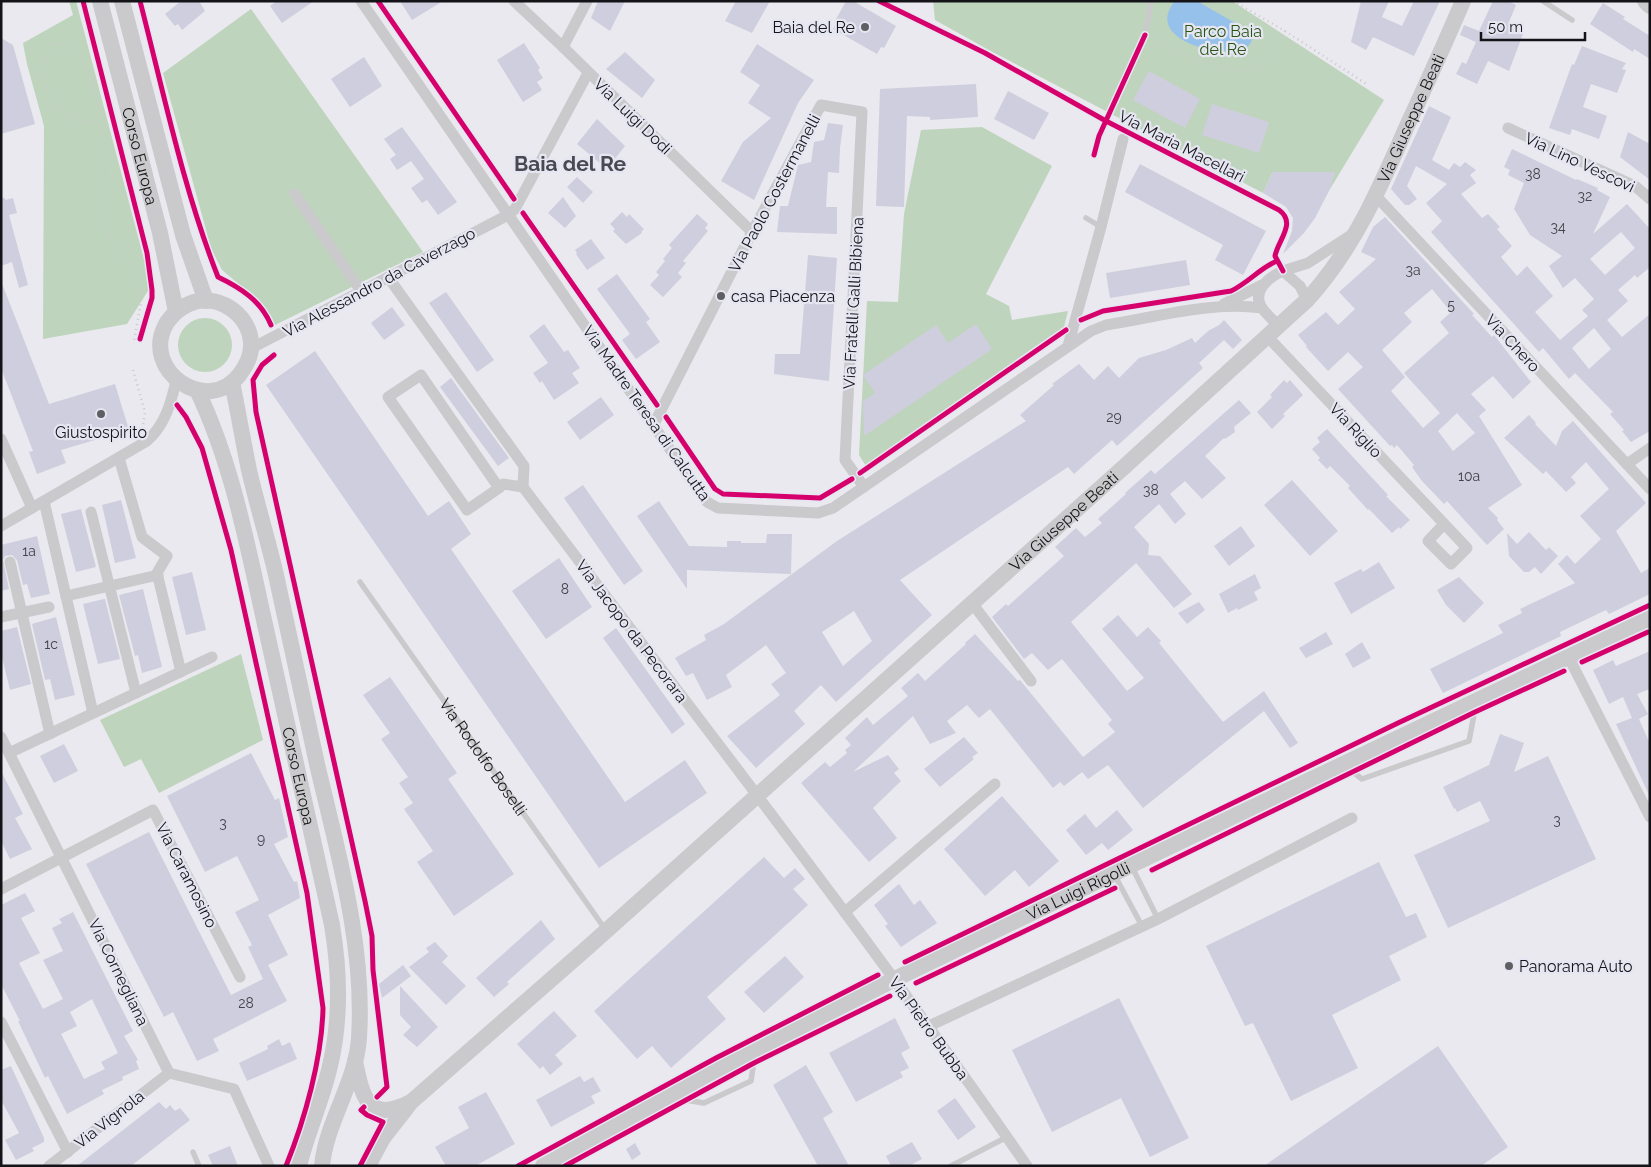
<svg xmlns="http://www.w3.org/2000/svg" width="1651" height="1167" font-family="Raleway,sans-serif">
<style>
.green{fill:#bfd4bc}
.water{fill:#96c1eb}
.building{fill:#cfcede;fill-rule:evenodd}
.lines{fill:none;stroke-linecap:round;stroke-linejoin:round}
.path{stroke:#c8c8cc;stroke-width:2.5;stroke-dasharray:1 4;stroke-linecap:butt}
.lane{stroke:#cacacc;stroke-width:5.5}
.street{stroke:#cacacc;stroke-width:11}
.secondary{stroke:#cacacc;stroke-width:16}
.cycleway-casing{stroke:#e6e6f2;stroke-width:8}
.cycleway{stroke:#d6006c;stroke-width:5}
.poi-dot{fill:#5f5f63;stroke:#e6e6f2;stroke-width:2}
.labels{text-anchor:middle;stroke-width:4.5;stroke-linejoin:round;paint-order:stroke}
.number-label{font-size:14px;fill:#43424a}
.poi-label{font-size:16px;fill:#141418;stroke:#e6e6f2;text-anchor:start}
.park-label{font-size:16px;fill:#275514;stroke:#e6e6f2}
.street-label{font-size:16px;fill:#141418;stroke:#e6e6f2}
.district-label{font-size:21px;font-weight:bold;fill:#494952;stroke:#e6e6f2}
</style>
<rect width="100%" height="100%" fill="#e9e9ef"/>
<g class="green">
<path d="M69,1H76L151,286L127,324L43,339L44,126L27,64L23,43L73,15Z"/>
<path d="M933,1H1232L1384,100L1330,189L1273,172L1263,193L987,49L935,20Z"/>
<path d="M251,9L423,252L275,325L271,316L259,301L222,270L211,248L163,73Z"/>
<path d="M982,127L1052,166L986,294L1009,306L1012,320L1068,311L1064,327L866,466L859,455L867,301L898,302L904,214L921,130Z"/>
<circle cx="205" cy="345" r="27"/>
<path d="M241,654L263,740L159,793L141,759L124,767L100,720Z"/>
</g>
<path class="water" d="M1175,1H1197L1251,32L1253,39L1247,48C1238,49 1228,51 1219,51C1195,49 1149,32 1175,1Z"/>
<g class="building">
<path d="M181,1H199L205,11L182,30L178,24L175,26L165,14Z"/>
<path d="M277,1H314L282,23L270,6Z"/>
<path d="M400,1H443L412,20Z"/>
<path d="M598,1H625L610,31L591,18Z"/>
<path d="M736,1H770L752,33L725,21Z"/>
<path d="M846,1H853L896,26L884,48L881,47L877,54L833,29L837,22L835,21Z"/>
<path d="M1361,1H1389L1382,17L1402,26L1414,1H1440L1414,56L1373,37L1366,50L1351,42Z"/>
<path d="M1493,1H1508L1516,5L1509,22L1515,24L1513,28L1523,34L1509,71L1488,61L1477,84L1456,74L1462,62L1466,64L1476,42L1460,35L1464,25L1479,31Z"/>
<path d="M1603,3L1625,17L1623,19L1650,36V59L1634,49L1633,52L1590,24Z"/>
<path d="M1,38L13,45L35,124L1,134Z"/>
<path d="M524,43L540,68L538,70L543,78L537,82L542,90L523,102L497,60Z"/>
<path d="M757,44L814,80L798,103L754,200L721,181L743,142L771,118L748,103L760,85L740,72Z"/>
<path d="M1582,46L1626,63L1622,69L1626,70L1617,93L1591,84L1583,107L1607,116L1599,139L1572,129L1570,135L1549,128L1572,64L1574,65Z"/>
<path d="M625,52L655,80L642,98L606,69Z"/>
<path d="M364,57L382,86L350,107L331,79Z"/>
<path d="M1149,71L1200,99L1185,128L1133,100Z"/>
<path d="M976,84L978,117L930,120V117L907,116L904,207L876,206L880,89Z"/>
<path d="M1008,91L1049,113L1034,140L994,119Z"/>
<path d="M1212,104L1269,122L1259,153L1202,135Z"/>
<path d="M1429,106L1451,117L1432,160L1449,170L1454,163L1460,167L1465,162L1476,170L1470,175L1476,183L1461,194L1482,218L1488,214L1500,227L1497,229L1512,246L1501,257L1517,276L1527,266L1553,296L1535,312L1560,340L1588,316L1582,310L1594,299L1575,278L1563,288L1549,266L1562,256L1530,235L1514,209L1524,183L1508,175L1510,170L1504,167L1512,149L1576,180L1577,179L1598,188L1597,190L1610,197L1593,234L1627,204L1650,229V267L1637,278L1635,275L1618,290L1628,301L1607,320L1622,337L1650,314V431L1631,442L1622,431L1624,430L1610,414L1613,412L1575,373L1569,379L1543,348L1539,352L1431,232L1442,221L1426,203L1447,184L1416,166L1407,186L1417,199L1409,205H1405L1391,189ZM1621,232L1635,248L1605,275L1590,259ZM1594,328L1611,349L1589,369L1572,348Z"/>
<path d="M597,119L625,146L607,169L577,144Z"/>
<path d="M828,123L843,125L840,148L839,173L828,172L826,207H837V234L777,232L780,206H788L798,165L811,162L814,142L824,140Z"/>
<path d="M402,127L457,202L438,215L427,200L422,203L411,188L424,179L411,161L397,170L390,159L396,155L384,139Z"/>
<path d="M1628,132L1650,144V180L1620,157Z"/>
<path d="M1140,164L1266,231L1243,275L1215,260L1223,245L1125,192Z"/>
<path d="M1273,172H1335L1330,189L1315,218L1304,233L1283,254L1292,231L1293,218L1286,207L1263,193Z"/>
<path d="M577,177L593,192L583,203L567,187Z"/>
<path d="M563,197L576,216L565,228L548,213Z"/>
<path d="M1,198H5V200L13,198L17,213L9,215L28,285L19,288L12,262L1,266Z"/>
<path d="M622,212L627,217L629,214L644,229L641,232L642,233L626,244L613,231L615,229L610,224Z"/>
<path d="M697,214L708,224L705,228L708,231L683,261L686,263L678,273L682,277L663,297L650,285L659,275L656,272L665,261L663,259L672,248L669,245Z"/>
<path d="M1385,217L1474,314L1472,315L1492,337L1494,335L1531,382L1513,399L1493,376L1471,394L1486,410L1479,416L1522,485L1488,508L1498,518L1497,520L1504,529L1487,545L1447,501L1444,504L1422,481L1412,467L1414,465L1397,445L1394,448L1392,445L1390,446L1338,389L1363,367L1348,352L1328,371L1306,347L1307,346L1298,335L1326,312L1338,325L1355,309L1339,292L1376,259L1361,252L1373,227ZM1432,289L1451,312L1440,322L1449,333L1404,373L1440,413L1423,428L1391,391L1405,377L1382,350L1412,322L1404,313ZM1457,413L1475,433L1453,451L1438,431Z"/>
<path d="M591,239L605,258L587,270L576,254L577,253L575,250Z"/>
<path d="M808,255L837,258L829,381L774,374L775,354H800Z"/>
<path d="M1186,260L1190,285L1110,298L1106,273Z"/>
<path d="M617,274L650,319L646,322L660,342L636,359L622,340L630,334L597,289Z"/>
<path d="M1,281L49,404L115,384L129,430L61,450L66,463L37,474L29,452L33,451L1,368Z"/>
<path d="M446,292L494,360L477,372L429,303Z"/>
<path d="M392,307L405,325L384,340L371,323Z"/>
<path d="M1224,320L1242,340L1233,349L1224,340L1199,363L1203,368L1117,446L1112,440L1074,474L1068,467L900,580L932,615L836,702L821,685L794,711L805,724L756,768L727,736L780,695L771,684L786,673L766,645L726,675L732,687L707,700L693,673L686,676L675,658L706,640L704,635L724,624L837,541L1026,421L1020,415L1054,385L1052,384L1079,364L1094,380L1108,366L1119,378L1139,358L1166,350L1192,338L1195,343L1208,331L1219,325ZM854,611L872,641L843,666L822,632Z"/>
<path d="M544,324L564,352L568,350L580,368L572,373L579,383L554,400L542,381L540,383L533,373L548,363L529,336Z"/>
<path d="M976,324L992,349L864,436L863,401L875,393L863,375L936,325L948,343Z"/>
<path d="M315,351L428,516L449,501L471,534L451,549L625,802L685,760L707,793L599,868L266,385Z"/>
<path d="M451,378L509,458L498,466L440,387Z"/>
<path d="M1284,380L1287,383L1290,380L1303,395L1283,414L1285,416L1272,429L1257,412L1272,397L1270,395Z"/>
<path d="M601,397L614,415L580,440L567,422Z"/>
<path d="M1239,400L1251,413L1234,427L1235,432L1225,439L1224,438L1205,456L1226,478L1202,499L1185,481L1170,494L1186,514L1175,524L1159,504L1134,527L1149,544L1148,555L1160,556L1192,594L1174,608L1136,563L1071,622L1127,691L1144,678L1102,629L1118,615L1137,637L1148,627L1161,641L1159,643L1223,722L1264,691L1298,743L1290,748L1264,711L1143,808L1108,765L1088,779L1082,772L1064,786L1060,782L1053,788L990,709L979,718L967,705L947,721L956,733L930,744L913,716L853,772L888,755L899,769L894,773L901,781L873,808L897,838L869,862L801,783L825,762L830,767L847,753L845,750L851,745L845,738L867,717L873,725L908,696L901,688L918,673L925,681L966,644L965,643L975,634L1018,681L1020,680L1083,757L1115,732L1108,724L1112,720L1062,659L1048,670L1032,653L1024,659L992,617L1006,604L1008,606L1064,556L1055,547L1076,528L1085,537L1102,523L1098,519L1126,494L1125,493L1151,470L1155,474Z"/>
<path d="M1529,415L1536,423L1535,424L1556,446L1562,431L1573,421L1646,503L1616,531L1641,573L1650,568V594L1609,614L1606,610L1560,632L1561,636L1443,693L1430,669L1503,633L1498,625L1522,613L1520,609L1575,583L1558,564L1567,555L1575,564L1601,539L1580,516L1609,489L1586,462L1571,477L1576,483L1566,492L1546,471L1543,474L1504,438Z"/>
<path d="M1327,429L1388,495L1386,496L1410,520L1400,529L1399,527L1392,533L1369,509L1368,510L1348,488L1350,486L1330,466L1327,469L1318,460L1320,458L1312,449L1320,442L1317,438Z"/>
<path d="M1292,480L1338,531L1310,556L1264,505Z"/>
<path d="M583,485L643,571L624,585L564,498Z"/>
<path d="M121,500L136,558L115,563L102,505Z"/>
<path d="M659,501L689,546L727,547V541H741V543H766L767,534H792L791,574L687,570V589L637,516Z"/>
<path d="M81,509L96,567L76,572L61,514Z"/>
<path d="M1241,526L1255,546L1229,566L1214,546Z"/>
<path d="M1529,532L1546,550L1549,547L1558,556L1541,574L1535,567L1529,572H1524L1509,556L1507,533L1517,544Z"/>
<path d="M37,536L50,594L31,598L27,584L23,585L17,560L12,555L5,556L3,560L9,589L1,591V545Z"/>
<path d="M559,558L592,607L546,639L512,591Z"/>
<path d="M1379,562L1395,588L1351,614L1334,583L1361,569L1363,572Z"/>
<path d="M192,572L206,630L186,635L172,577Z"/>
<path d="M1255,574L1261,588L1254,592L1258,600L1238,610L1237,608L1228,613L1219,594Z"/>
<path d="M1459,577L1484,603L1464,623L1446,605L1437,590Z"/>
<path d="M143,589L162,667L142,673L138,655L135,656L119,595Z"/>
<path d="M104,599H105L120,659L98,664L83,604Z"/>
<path d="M1199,602L1205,610L1187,624L1178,613Z"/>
<path d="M56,617L75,695L55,700L50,679L45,680L32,624Z"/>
<path d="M17,627L31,684L10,690L1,653V631Z"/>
<path d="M616,628L685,724L672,734L603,638Z"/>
<path d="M1326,632L1333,644L1306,658L1299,648Z"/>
<path d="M1362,642L1371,658L1353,668L1345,654Z"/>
<path d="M1650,651V689L1637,694L1648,714L1639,719L1650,744V797L1616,724L1632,718L1623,697L1609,704L1593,670L1613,660L1616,666Z"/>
<path d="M390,677L457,773L448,779L514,874L454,916L417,862L433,851L404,809L413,803L399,783L408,777L381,739L390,733L363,695Z"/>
<path d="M1500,734L1524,743L1514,772L1548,756L1596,859L1448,928L1414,855L1490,821L1480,801L1457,812L1455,808L1454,809L1443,787L1489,765Z"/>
<path d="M964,737L978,753L972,757L974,759L940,787L924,769Z"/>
<path d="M64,744L78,771L54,783L40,756Z"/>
<path d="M251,753L275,800L279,798L288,837L274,844L294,882L297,881L300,898L268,915L288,955L268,965L287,1001L213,1039L219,1051L197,1061L173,1012L164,1017L86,864L149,832L231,995L263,979L248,947L252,945L235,912L259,900L237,856L205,872L167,796Z"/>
<path d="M1,771L23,814L15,818L32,849L10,859L1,841Z"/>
<path d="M1002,796L1059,861L1029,887L1015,870L985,896L944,849Z"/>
<path d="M1117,810L1133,830L1108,850L1102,843L1086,855L1066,830L1085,814L1096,828Z"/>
<path d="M764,857L784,878L795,868L805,879L793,889L808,905L707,997L726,1019L671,1068L652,1046L637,1059L594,1011Z"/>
<path d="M1379,862L1406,917L1416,913L1427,937L1389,956L1401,980L1332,1015L1358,1068L1291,1101L1253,1023L1245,1026L1206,946Z"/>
<path d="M899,884L914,905L920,900L937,923L901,947L885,926L888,924L874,905Z"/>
<path d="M25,893L35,911L21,918L40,953L19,963L43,1009L63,999L43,960L63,951L52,928L62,923L59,919L73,912L133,1031L124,1036L138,1060L136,1061L139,1069L122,1077L123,1080L102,1090L104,1094L67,1114L48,1076L45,1078L18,1021H20L1,984V905ZM92,999L118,1053L101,1062L105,1069L84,1079L61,1034L77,1026L70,1012Z"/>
<path d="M541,920L555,939L507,982L509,984L494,997L476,978Z"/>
<path d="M435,942L448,956L442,962L466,986L446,1005L409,967L429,952L426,948Z"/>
<path d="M785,956L804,977L764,1013L744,992Z"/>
<path d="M403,965L411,976L382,998L379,984Z"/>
<path d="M400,986L438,1027L417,1047L403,1035L411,1027L400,1015Z"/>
<path d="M1119,998L1189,1138L1150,1157L1121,1098L1052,1132L1012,1050Z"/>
<path d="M554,1011L577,1036L555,1055L563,1064L550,1075L543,1066L540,1069L517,1044Z"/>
<path d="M895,1018L910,1048L901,1053L909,1068L900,1072L903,1077L856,1102L829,1053Z"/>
<path d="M279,1039L282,1046L290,1042L297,1059L247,1081L239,1063L268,1049L267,1046Z"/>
<path d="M1438,1046L1508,1147L1481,1166H1264Z"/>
<path d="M806,1065L833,1112L823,1118L849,1166H818L773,1085Z"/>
<path d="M11,1066L44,1138V1142L32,1148L34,1151L16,1160L5,1140L19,1133L1,1100V1070Z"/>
<path d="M580,1076L584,1082L593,1077L601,1091L591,1096L595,1103L551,1127L536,1100Z"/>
<path d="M486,1092L515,1144L475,1166H446L435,1147L469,1128L458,1107Z"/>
<path d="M955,1098L976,1127L958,1140L937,1111Z"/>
<path d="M159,1102L166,1109L170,1105L175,1111L180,1108L190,1120L131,1166H77Z"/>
<path d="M912,1142L922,1159L909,1166H891L886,1156Z"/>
<path d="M635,1143L641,1154L632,1160L626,1149Z"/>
<path d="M230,1146L238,1166H213L208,1155Z"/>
</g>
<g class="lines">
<g class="path">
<path d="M1233,1L1285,31L1368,85"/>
<path d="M1153,39C1177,50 1239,84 1262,63C1271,55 1278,41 1285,31"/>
<path d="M100,124C91,122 80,122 72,119C60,113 42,88 42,74C42,63 48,53 53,44L70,46L91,74L100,113V124L105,162L107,226L111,237L139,278L142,297L134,341"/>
<path d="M133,370L145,412L143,426"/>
</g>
<g class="lane">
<path d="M1543,1L1572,20"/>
<path d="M1145,35L1151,1"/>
<path d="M1086,218L1101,227"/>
<path id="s1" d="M360,582L605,929"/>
<path d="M1344,765L1362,779L1469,741L1476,704"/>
<path d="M1132,867L1158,919"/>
<path d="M1115,876L1142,926"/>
<path d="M673,1098L704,1103L751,1081L755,1053"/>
<path d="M193,1152L199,1166"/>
<path d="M951,1166L1007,1137"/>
</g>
<g class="street">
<path d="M361,1L698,490L707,502L718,508L818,513L833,508L1091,331L1106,325C1157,317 1210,301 1262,308"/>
<path d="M514,1L563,47L752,232"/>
<path d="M563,47L587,1"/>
<path d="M1508,128L1635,186L1650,199"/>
<path d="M295,194L361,291"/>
<path d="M1376,196L1650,489"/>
<path d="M1283,271L1308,263L1351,235"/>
<path d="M388,277L524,466L523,487"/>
<path d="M1224,304L1262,285"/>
<path d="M1279,326C1273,320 1266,314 1262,308C1251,291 1269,277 1283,271L1300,286L1307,300"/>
<path d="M1267,336L1467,548L1451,564L1428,541L1444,524"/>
<path d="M1068,346L1101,227L1123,139"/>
<path d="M250,349L508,215L515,209L588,73"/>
<path d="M654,424L752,232L821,105L862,112L845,460L864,487"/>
<path d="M1,439L32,508"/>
<path d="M119,458L142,537L167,556L157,573L181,672"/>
<path d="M1627,464L1650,448"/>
<path d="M499,488L421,375L388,397L467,510L499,488L503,484L523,487C693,712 867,934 1027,1166"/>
<path d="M44,501L93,713"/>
<path d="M91,512L136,693"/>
<path d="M1,526L147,441C165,425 171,403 176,381"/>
<path d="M10,562L50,734"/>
<path d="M66,596L158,575"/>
<path d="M972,603L1031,681"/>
<path d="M1,617L49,607"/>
<path d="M1568,656L1650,817"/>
<path d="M1,737L169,1073L234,1089L269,1166"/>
<path d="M9,753L212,657"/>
<path d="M1,889L153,810L240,977"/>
<path d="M845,912L995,784"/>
<path d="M1,1022L68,1152"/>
<path d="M929,1026L1158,919L1352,818"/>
<path d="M49,1166L169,1073"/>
</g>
<g class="secondary">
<path id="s2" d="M100,1L160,233L176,312C173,315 169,319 166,324C140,371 208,417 240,374C247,365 252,354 251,342C249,313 216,292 189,304C184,306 180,309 176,312"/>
<path d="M122,1L183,235L206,301"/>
<path d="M1645,1L1650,6"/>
<path d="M232,382C238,411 243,441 249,470C257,505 268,540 276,575C290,638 303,701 317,764C338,854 365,945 359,1038C356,1083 326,1122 322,1166"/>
<path id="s3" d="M197,390C233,465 248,549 266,629C288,728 310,826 332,925C340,973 341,1023 329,1070C321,1103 307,1133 299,1166"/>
<path d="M355,1061C362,1095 367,1124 409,1103"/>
<path id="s4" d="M368,1166L383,1138L411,1102L587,948L1124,467L1307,300C1353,250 1380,188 1407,126C1426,85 1445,43 1463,1"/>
<path id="s5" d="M543,1166L710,1073L895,979L1146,858L1650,618"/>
</g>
<g class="cycleway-casing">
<g id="cycleway">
<path d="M83,1L147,253L152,290V298L140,339"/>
<path d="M140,1C164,94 183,188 218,277C241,288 261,301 271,325"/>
<path d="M378,1L514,199"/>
<path d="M879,1L985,53L1106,121L1279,210C1297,223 1278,240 1275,256L1283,271"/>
<path d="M1094,155L1099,136L1145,35"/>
<path d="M523,213L657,405"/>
<path d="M1081,320L1103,311L1231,291C1248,283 1260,268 1277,261"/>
<path d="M274,355L262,365L253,380L256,412L365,901L372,936L373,970L387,1087L377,1097"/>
<path d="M177,405L186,417L202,448L231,550L307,893L323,1008C322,1058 305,1119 286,1166"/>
<path d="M666,417L715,489L723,494L820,498L852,479"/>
<path d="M860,473L1066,330"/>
<path d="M1582,662L1648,632"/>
<path d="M1152,870L1475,712L1564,671"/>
<path d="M905,962L1398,723L1650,605"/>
<path d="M916,983L1115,888"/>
<path d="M360,1166L383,1122L367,1115L361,1110L364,1107"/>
<path d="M518,1166L716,1058L878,975"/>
<path d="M565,1166L754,1063L890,996"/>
</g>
</g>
<use href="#cycleway" class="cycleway"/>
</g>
<g class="poi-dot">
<circle cx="865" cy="27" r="5"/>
<circle cx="721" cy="296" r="5"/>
<circle cx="101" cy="414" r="5"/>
<circle cx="1509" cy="966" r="5"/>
</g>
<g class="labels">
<g class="number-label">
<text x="1533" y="179">38</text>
<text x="1585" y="201">32</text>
<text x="1558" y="232">34</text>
<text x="1413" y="275">3a</text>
<text x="1451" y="310">5</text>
<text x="1114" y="422">29</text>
<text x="1469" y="481">10a</text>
<text x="1151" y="495">38</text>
<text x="29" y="556">1a</text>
<text x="565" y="594">8</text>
<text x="51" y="649">1c</text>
<text x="1557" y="825">3</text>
<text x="223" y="828">3</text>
<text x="261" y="844">9</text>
<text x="246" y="1008">28</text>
</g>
<g class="poi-label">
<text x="855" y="33" text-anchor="end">Baia del Re</text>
<text x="731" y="302">casa Piacenza</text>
<text x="101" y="438" text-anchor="middle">Giustospirito</text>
<text x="1519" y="972">Panorama Auto</text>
</g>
<g class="park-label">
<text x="1223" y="37">Parco Baia<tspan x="1223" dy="18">del Re</tspan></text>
</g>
<g class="street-label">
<text transform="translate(633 116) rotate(44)" y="6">Via Luigi Dodi</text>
<text dy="6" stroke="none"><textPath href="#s4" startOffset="1490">Via Giuseppe Beati</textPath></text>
<text transform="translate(1182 146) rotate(27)" y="6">Via Maria Macellari</text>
<text dy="6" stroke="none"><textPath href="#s2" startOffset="160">Corso Europa</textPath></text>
<text transform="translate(1580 162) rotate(25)" y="6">Via Lino Vescovi</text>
<text transform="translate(774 193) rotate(-62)" y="6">Via Paolo Costermanelli</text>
<text transform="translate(379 282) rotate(-28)" y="6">Via Alessandro da Caverzago</text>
<text transform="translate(853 303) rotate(-87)" y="6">Via Fratelli Galli Bibiena</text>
<text transform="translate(1513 343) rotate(47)" y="6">Via Chero</text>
<text transform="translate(647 413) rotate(55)" y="6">Via Madre Teresa di Calcutta</text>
<text transform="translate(1356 430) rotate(47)" y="6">Via Riglio</text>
<text dy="6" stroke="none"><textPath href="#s4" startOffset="951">Via Giuseppe Beati</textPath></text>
<text transform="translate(632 631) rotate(53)" y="6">Via Jacopo da Pecorara</text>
<text dy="6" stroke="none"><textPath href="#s1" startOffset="214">Via Rodolfo Boselli</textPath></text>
<text dy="6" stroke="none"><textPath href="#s3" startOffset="400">Corso Europa</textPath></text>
<text transform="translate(187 875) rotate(63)" y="6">Via Caramosino</text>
<text dy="6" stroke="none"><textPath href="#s5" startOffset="602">Via Luigi Rigolli</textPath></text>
<text transform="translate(119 972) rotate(64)" y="6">Via Cornegliana</text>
<text transform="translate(929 1028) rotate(54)" y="6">Via Pietro Bubba</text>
<text transform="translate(109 1119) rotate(-38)" y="6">Via Vignola</text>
</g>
<g class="district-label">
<text x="570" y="171">Baia del Re</text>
</g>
</g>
<rect width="1651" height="1167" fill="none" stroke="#141418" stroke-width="5"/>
<path d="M1481 32v8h104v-8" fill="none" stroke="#141418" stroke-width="2.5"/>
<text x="1488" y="32" font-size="15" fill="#141418" stroke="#e6e6f2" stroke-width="4" paint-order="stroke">50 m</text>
</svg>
